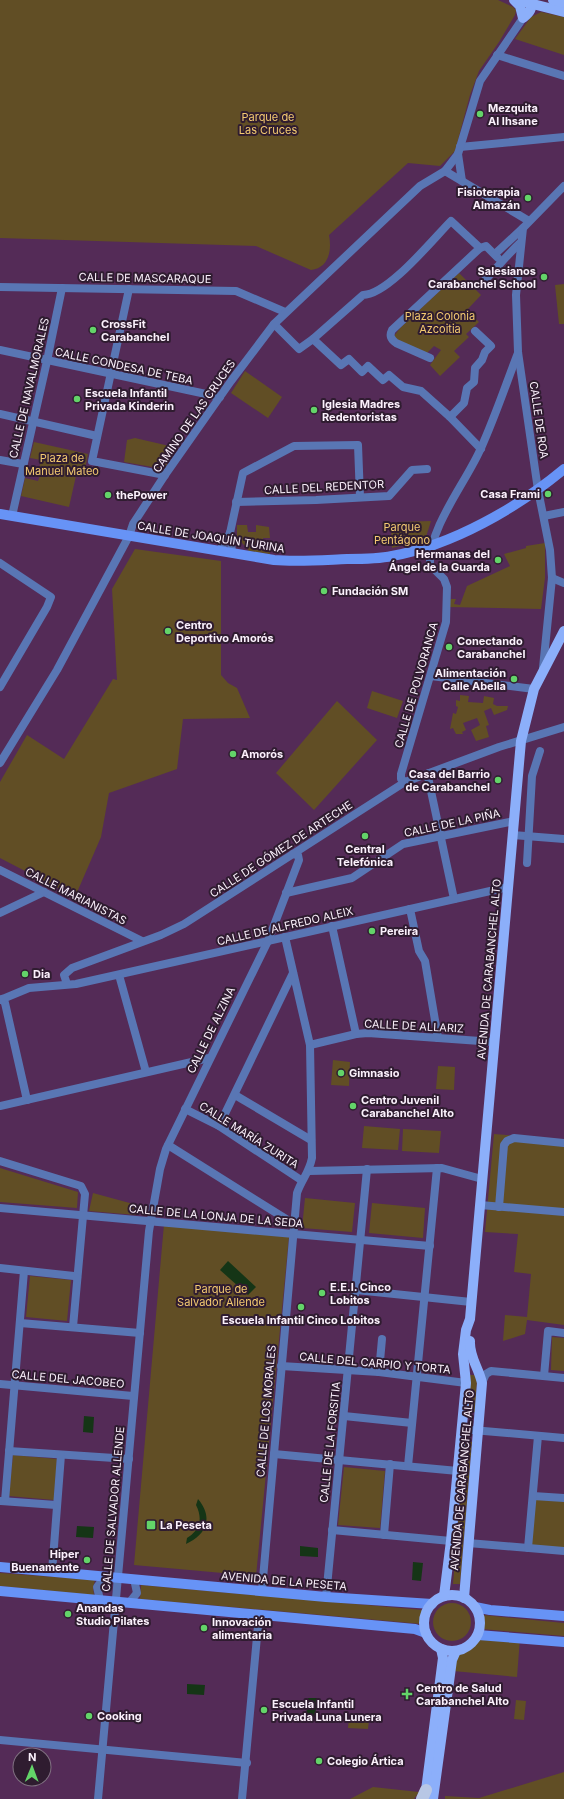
<svg xmlns="http://www.w3.org/2000/svg" width="564" height="1799" font-family="Inter,sans-serif">
<style>
.green{fill:#614e25}
.water{fill:#153516}
.lines{fill:none;stroke-linecap:round;stroke-linejoin:round}
.street{stroke:#5976b4;stroke-width:8}
.secondary{stroke:#6793f6;stroke-width:10}
.primary{stroke:#8caffa;stroke-width:10}
.highway{stroke:#b8c7e5;stroke-width:12}
.poi-dot{fill:#63d469;stroke:#2f1c30;stroke-width:1.5}
.labels{text-anchor:middle;stroke-width:4;stroke-linejoin:round;paint-order:stroke}
.poi-label{font-size:11px;font-weight:bold;fill:#fbf1fc;stroke:#2f1c30;text-anchor:start}
.park-label{font-size:11px;fill:#f4ca71;stroke:#2f1c30}
.street-label{font-size:11px;fill:#fbf1fc;stroke:#2f1c30}
</style>
<rect width="100%" height="100%" fill="#542b57"/>
<g class="green">
<path d="M0,0H498L513,7L516,10L515,15L499,42L479,71L470,95L455,151L440,166L408,163L329,235C332,250 329,268 311,270L256,246L0,238Z"/>
<path d="M541,12L564,17V55L515,39L531,17Z"/>
<path d="M459,273L481,295L467,310L479,322L466,334L469,337L454,351L460,357L440,376L430,365L441,350L434,346L426,354L397,340L394,336L401,327Z"/>
<path d="M564,284V324H559L555,285Z"/>
<path d="M245,371L282,397L268,418L231,393Z"/>
<path d="M135,438L178,448L164,469L124,462L127,440Z"/>
<path d="M34,442L88,454L85,469L78,467L69,507L21,496L25,478L38,481L40,475L46,476L47,471L39,469L41,460L30,458Z"/>
<path d="M431,521L425,540L392,548L391,529L397,522Z"/>
<path d="M237,525H247L248,532H256V525L269,527L270,538H263V546H270V554L249,551L237,537Z"/>
<path d="M545,543V578L541,609L447,607L451,599H456L454,604L460,605L467,586L510,566L504,554L526,548V546Z"/>
<path d="M135,549L221,561V675L228,683L237,688L250,718L183,719L177,769L109,793L101,837L75,897L0,858V782L27,735L64,759L113,679L117,680L112,589Z"/>
<path d="M372,691L403,701L397,718L367,708Z"/>
<path d="M460,695L469,696L468,702L483,703L484,696L494,698L493,704L497,706H508L507,710L494,715L491,708L484,711L489,725L486,726L489,737L476,741L471,730L480,725L477,718L463,723L466,730L462,732L463,734H456L453,728L450,729L453,713L456,714L458,707L456,706V700L460,701Z"/>
<path d="M337,701L377,740L314,810L276,773Z"/>
<path d="M333,1060L350,1062L349,1086L331,1085Z"/>
<path d="M438,1066L455,1067L454,1090L436,1089Z"/>
<path d="M364,1126L400,1129L398,1150L362,1148Z"/>
<path d="M403,1129L441,1131L439,1153L402,1151Z"/>
<path d="M494,1134L564,1140V1325L527,1320L525,1334L503,1341L505,1315L527,1317L531,1274L514,1272L518,1234L485,1232Z"/>
<path d="M0,1168L78,1192L77,1208L0,1202Z"/>
<path d="M93,1193L148,1208V1211H139L136,1215L89,1211Z"/>
<path d="M305,1198L355,1203L352,1232L302,1228Z"/>
<path d="M372,1203L425,1208L423,1238L369,1233Z"/>
<path d="M164,1224L289,1237L256,1576L134,1565Z"/>
<path d="M30,1276L71,1280L67,1321L26,1317Z"/>
<path d="M552,1337L564,1338V1371L551,1370Z"/>
<path d="M468,1375H476L477,1379L475,1412H465Z"/>
<path d="M465,1442H472L460,1584H453Z"/>
<path d="M13,1455L57,1459L54,1500L9,1496Z"/>
<path d="M344,1467L385,1471L380,1528L338,1525Z"/>
<path d="M533,1496L564,1498V1551L528,1548Z"/>
<path d="M0,1573L95,1580L93,1588L94,1595L0,1586Z"/>
<path d="M141,1585L423,1610L422,1624L140,1599Z"/>
<circle cx="452" cy="1622" r="19"/>
<path d="M483,1615L564,1623V1636L482,1629Z"/>
<path d="M478,1635L520,1638L517,1677L453,1671L456,1651C466,1648 472,1644 478,1635Z"/>
<path d="M516,1700L526,1701L524,1720L514,1719Z"/>
<path d="M349,1718L369,1720L368,1729L348,1728Z"/>
<path d="M564,1772V1799H445V1796L479,1798Z"/>
<path d="M373,1787L419,1792L414,1799H350Z"/>
</g>
<g class="water">
<path d="M228,1261L256,1287L248,1295L220,1270Z"/>
<path d="M84,1416L94,1417L93,1433L83,1432Z"/>
<path d="M198,1499C214,1518 206,1535 186,1544L187,1538C200,1530 203,1519 196,1505Z"/>
<path d="M77,1526L94,1527L93,1538L76,1537Z"/>
<path d="M300,1546L318,1548V1557L300,1556Z"/>
<path d="M413,1562L423,1563L421,1581L412,1580Z"/>
<path d="M187,1684L205,1685L204,1695L187,1694Z"/>
<path d="M308,1698H317L315,1717L306,1716Z"/>
</g>
<g class="lines">
<g class="street">
<path d="M497,55L564,76"/>
<path d="M460,147L564,137"/>
<path d="M458,154L462,181"/>
<path d="M445,171L529,221"/>
<path d="M480,248L486,246L498,258"/>
<path d="M495,254L523,228"/>
<path d="M484,281C497,268 507,255 520,243"/>
<path d="M0,287L236,291L285,312"/>
<path d="M129,289L92,461L165,475"/>
<path d="M274,324L299,349L313,339L341,365L349,359L362,372L368,366L383,380L389,375L403,387L421,391L450,417L481,449"/>
<path d="M313,339L363,295C388,295 433,239 451,221L480,248L392,330C389,336 391,339 396,343L430,358"/>
<path d="M0,350L220,397"/>
<path d="M0,414L97,436"/>
<path d="M450,417L464,403L467,388L474,382L475,368L482,360L485,352L491,346L475,331"/>
<path d="M0,460L23,464"/>
<path d="M236,502L316,500L389,496L412,470L427,469"/>
<path d="M12,516L47,361L62,288"/>
<path d="M544,516L564,512"/>
<path d="M230,533L232,552"/>
<path d="M220,550L230,533L243,473L294,446L358,445L360,497"/>
<path d="M0,563L51,597L47,607L0,687"/>
<path d="M552,578L564,583"/>
<path d="M543,668L552,578L550,550L538,490L518,352L516,295L523,228L564,186"/>
<path d="M431,676L534,689"/>
<path d="M0,763L57,670L129,536L133,524L165,475L231,381L274,324L420,186L445,171L458,154L480,81L523,18"/>
<path d="M429,773L428,777L454,899"/>
<path d="M405,782L401,779V774L446,622L447,587L444,579L430,565C428,528 467,481 481,448C495,417 506,384 518,353"/>
<path d="M513,835L564,839"/>
<path d="M527,863L532,776L540,751"/>
<path d="M0,870L142,941"/>
<path d="M286,893L352,878L403,844L514,821"/>
<path d="M410,909L419,951L425,961L438,1038"/>
<path d="M0,913L44,892"/>
<path d="M332,926L356,1034"/>
<path d="M119,975L146,1072"/>
<path d="M67,984L64,975L72,968L161,935L184,924L405,782L499,747L564,727"/>
<path d="M2,999L5,1003L27,1100"/>
<path d="M0,1000L29,988L76,984L508,887"/>
<path d="M310,1045L356,1034L368,1033L494,1042"/>
<path d="M235,1095L311,1140"/>
<path d="M0,1106L209,1058"/>
<path d="M185,1109L219,1126L301,1180"/>
<path d="M219,1126L293,973"/>
<path d="M168,1145L294,1224"/>
<path d="M0,1161L81,1186L85,1194L73,1327"/>
<path d="M309,1171L442,1168L482,1179"/>
<path d="M480,1205L564,1212"/>
<path d="M499,1207L504,1145L507,1141L514,1138L564,1143"/>
<path d="M0,1208L430,1246"/>
<path d="M0,1268L74,1276L77,1278"/>
<path d="M356,1290L471,1302"/>
<path d="M20,1323L140,1333"/>
<path d="M281,1366L379,1372L466,1383"/>
<path d="M379,1372L382,1339"/>
<path d="M544,1376L548,1331L564,1333"/>
<path d="M482,1383L486,1374L491,1371L564,1378"/>
<path d="M0,1384L133,1396"/>
<path d="M344,1416L412,1423"/>
<path d="M461,1429L564,1438"/>
<path d="M9,1451L129,1459"/>
<path d="M274,1454L458,1471"/>
<path d="M408,1466L437,1168"/>
<path d="M533,1496L564,1498"/>
<path d="M1,1501L56,1505"/>
<path d="M5,1501L24,1271"/>
<path d="M332,1530L451,1541"/>
<path d="M384,1535L390,1464"/>
<path d="M468,1543L564,1551"/>
<path d="M528,1548L538,1436"/>
<path d="M52,1572L61,1455"/>
<path d="M262,1590L297,1193C302,1179 309,1173 312,1158L310,1045L285,937"/>
<path d="M326,1597L367,1169"/>
<path d="M100,1600L97,1587L105,1576"/>
<path d="M129,1603L137,1593L134,1579"/>
<path d="M0,1740L247,1763"/>
<path d="M98,1799L149,1231L160,1169L166,1149L268,941L299,860L298,855L293,854"/>
<path d="M242,1799L259,1615"/>
</g>
<g class="secondary">
<path d="M0,514L274,560C298,562 323,560 347,559C362,559 378,559 392,556C453,545 517,508 564,469"/>
<path d="M0,1567L326,1597L432,1604"/>
<path d="M0,1591L415,1629L426,1633"/>
<path d="M475,1607L490,1610L564,1616"/>
<path d="M478,1635L564,1642"/>
</g>
<g class="primary">
<path d="M514,0L520,6L523,18C529,13 534,8 530,0"/>
<path d="M517,0L564,12"/>
<path d="M553,0L564,3"/>
<circle cx="452" cy="1623" r="28"/>
<path d="M444,1596L451,1541L466,1383L463,1354L466,1330L470,1319L521,741L534,689L564,631"/>
<path d="M464,1598L482,1383C479,1368 469,1357 470,1341"/>
<path d="M425,1798L443,1658L441,1649"/>
<path d="M433,1799L452,1660L456,1651"/>
</g>
<path class="highway" d="M422,1799L426,1790"/>
</g>
<g class="poi-dot">
<circle cx="480" cy="114" r="4"/>
<circle cx="528" cy="198" r="4"/>
<circle cx="544" cy="277" r="4"/>
<circle cx="93" cy="330" r="4"/>
<circle cx="77" cy="399" r="4"/>
<circle cx="314" cy="410" r="4"/>
<circle cx="548" cy="494" r="4"/>
<circle cx="108" cy="495" r="4"/>
<circle cx="498" cy="560" r="4"/>
<circle cx="324" cy="591" r="4"/>
<circle cx="168" cy="631" r="4"/>
<circle cx="449" cy="647" r="4"/>
<circle cx="514" cy="679" r="4"/>
<circle cx="233" cy="754" r="4"/>
<circle cx="498" cy="780" r="4"/>
<circle cx="365" cy="836" r="4"/>
<circle cx="372" cy="931" r="4"/>
<circle cx="25" cy="974" r="4"/>
<circle cx="341" cy="1073" r="4"/>
<circle cx="353" cy="1106" r="4"/>
<circle cx="322" cy="1293" r="4"/>
<circle cx="301" cy="1307" r="4"/>
<rect x="146" y="1520" width="10" height="10" rx="2"/>
<circle cx="87" cy="1560" r="4"/>
<circle cx="68" cy="1614" r="4"/>
<circle cx="204" cy="1628" r="4"/>
<path d="M405 1688h4v4h4v4h-4v4h-4v-4h-4v-4h4z"/>
<circle cx="264" cy="1710" r="4"/>
<circle cx="89" cy="1716" r="4"/>
<circle cx="319" cy="1761" r="4"/>
</g>
<g class="labels">
<g class="poi-label">
<text x="488" y="112">Mezquita<tspan x="488" dy="13">Al Ihsane</tspan></text>
<text x="520" y="196" text-anchor="end">Fisioterapia<tspan x="520" dy="13">Almazán</tspan></text>
<text x="536" y="275" text-anchor="end">Salesianos<tspan x="536" dy="13">Carabanchel School</tspan></text>
<text x="101" y="328">CrossFit<tspan x="101" dy="13">Carabanchel</tspan></text>
<text x="85" y="397">Escuela Infantil<tspan x="85" dy="13">Privada Kinderin</tspan></text>
<text x="322" y="408">Iglesia Madres<tspan x="322" dy="13">Redentoristas</tspan></text>
<text x="540" y="498" text-anchor="end">Casa Frami</text>
<text x="116" y="499">thePower</text>
<text x="490" y="558" text-anchor="end">Hermanas del<tspan x="490" dy="13">Ángel de la Guarda</tspan></text>
<text x="332" y="595">Fundación SM</text>
<text x="176" y="629">Centro<tspan x="176" dy="13">Deportivo Amorós</tspan></text>
<text x="457" y="645">Conectando<tspan x="457" dy="13">Carabanchel</tspan></text>
<text x="506" y="677" text-anchor="end">Alimentación<tspan x="506" dy="13">Calle Abella</tspan></text>
<text x="241" y="758">Amorós</text>
<text x="490" y="778" text-anchor="end">Casa del Barrio<tspan x="490" dy="13">de Carabanchel</tspan></text>
<text x="365" y="853" text-anchor="middle">Central<tspan x="365" dy="13">Telefónica</tspan></text>
<text x="380" y="935">Pereira</text>
<text x="33" y="978">Dia</text>
<text x="349" y="1077">Gimnasio</text>
<text x="361" y="1104">Centro Juvenil<tspan x="361" dy="13">Carabanchel Alto</tspan></text>
<text x="330" y="1291">E.E.I. Cinco<tspan x="330" dy="13">Lobitos</tspan></text>
<text x="301" y="1324" text-anchor="middle">Escuela Infantil Cinco Lobitos</text>
<text x="160" y="1529">La Peseta</text>
<text x="79" y="1558" text-anchor="end">Hiper<tspan x="79" dy="13">Buenamente</tspan></text>
<text x="76" y="1612">Anandas<tspan x="76" dy="13">Studio Pilates</tspan></text>
<text x="212" y="1626">Innovación<tspan x="212" dy="13">alimentaria</tspan></text>
<text x="416" y="1692">Centro de Salud<tspan x="416" dy="13">Carabanchel Alto</tspan></text>
<text x="272" y="1708">Escuela Infantil<tspan x="272" dy="13">Privada Luna Lunera</tspan></text>
<text x="97" y="1720">Cooking</text>
<text x="327" y="1765">Colegio Ártica</text>
</g>
<g class="park-label">
<text x="268" y="121">Parque de<tspan x="268" dy="13">Las Cruces</tspan></text>
<text x="440" y="320">Plaza Colonia<tspan x="440" dy="13">Azcoitia</tspan></text>
<text x="62" y="462">Plaza de<tspan x="62" dy="13">Manuel Mateo</tspan></text>
<text x="402" y="531">Parque<tspan x="402" dy="13">Pentágono</tspan></text>
<text x="221" y="1293">Parque de<tspan x="221" dy="13">Salvador Allende</tspan></text>
</g>
<g class="street-label">
<text transform="translate(145 278) rotate(1)" y="4">CALLE DE MASCARAQUE</text>
<text transform="translate(124 366) rotate(12)" y="4">CALLE CONDESA DE TEBA</text>
<text transform="translate(29 388) rotate(-77)" y="4">CALLE DE NAVALMORALES</text>
<text transform="translate(194 416) rotate(-55)" y="4">CAMINO DE LAS CRUCES</text>
<text transform="translate(539 420) rotate(82)" y="4">CALLE DE ROA</text>
<text transform="translate(324 487) rotate(-3)" y="4">CALLE DEL REDENTOR</text>
<text transform="translate(211 537) rotate(9)" y="4">CALLE DE JOAQUÍN TURINA</text>
<text transform="translate(416 685) rotate(-74)" y="4">CALLE DE POLVORANCA</text>
<text transform="translate(452 823) rotate(-12)" y="4">CALLE DE LA PIÑA</text>
<text transform="translate(281 849) rotate(-33)" y="4">CALLE DE GÓMEZ DE ARTECHE</text>
<text transform="translate(76 896) rotate(27)" y="4">CALLE MARIANISTAS</text>
<text transform="translate(285 926) rotate(-13)" y="4">CALLE DE ALFREDO ALEIX</text>
<text transform="translate(489 969) rotate(-85)" y="4">AVENIDA DE CARABANCHEL ALTO</text>
<text transform="translate(414 1026) rotate(3)" y="4">CALLE DE ALLARIZ</text>
<text transform="translate(211 1030) rotate(-64)" y="4">CALLE DE ALZINA</text>
<text transform="translate(249 1135) rotate(32)" y="4">CALLE MARÍA ZURITA</text>
<text transform="translate(216 1216) rotate(5)" y="4">CALLE DE LA LONJA DE LA SEDA</text>
<text transform="translate(375 1363) rotate(5)" y="4">CALLE DEL CARPIO Y TORTA</text>
<text transform="translate(68 1379) rotate(5)" y="4">CALLE DEL JACOBEO</text>
<text transform="translate(266 1411) rotate(-85)" y="4">CALLE DE LOS MORALES</text>
<text transform="translate(330 1442) rotate(-84)" y="4">CALLE DE LA FORSITIA</text>
<text transform="translate(462 1480) rotate(-85)" y="4">AVENIDA DE CARABANCHEL ALTO</text>
<text transform="translate(113 1509) rotate(-85)" y="4">CALLE DE SALVADOR ALLENDE</text>
<text transform="translate(284 1581) rotate(5)" y="4">AVENIDA DE LA PESETA</text>
</g>
</g>
<g transform="translate(32 1767) rotate(1)"><circle r="19" fill="#2f1c30" stroke="#817182"/>
<path d="M0-3L7 15L0 10L-7 15Z" fill="#63d469"/>
<text y="-6" font-size="11" font-weight="bold" text-anchor="middle" fill="#fbf1fc">N</text>
</g>
</svg>
